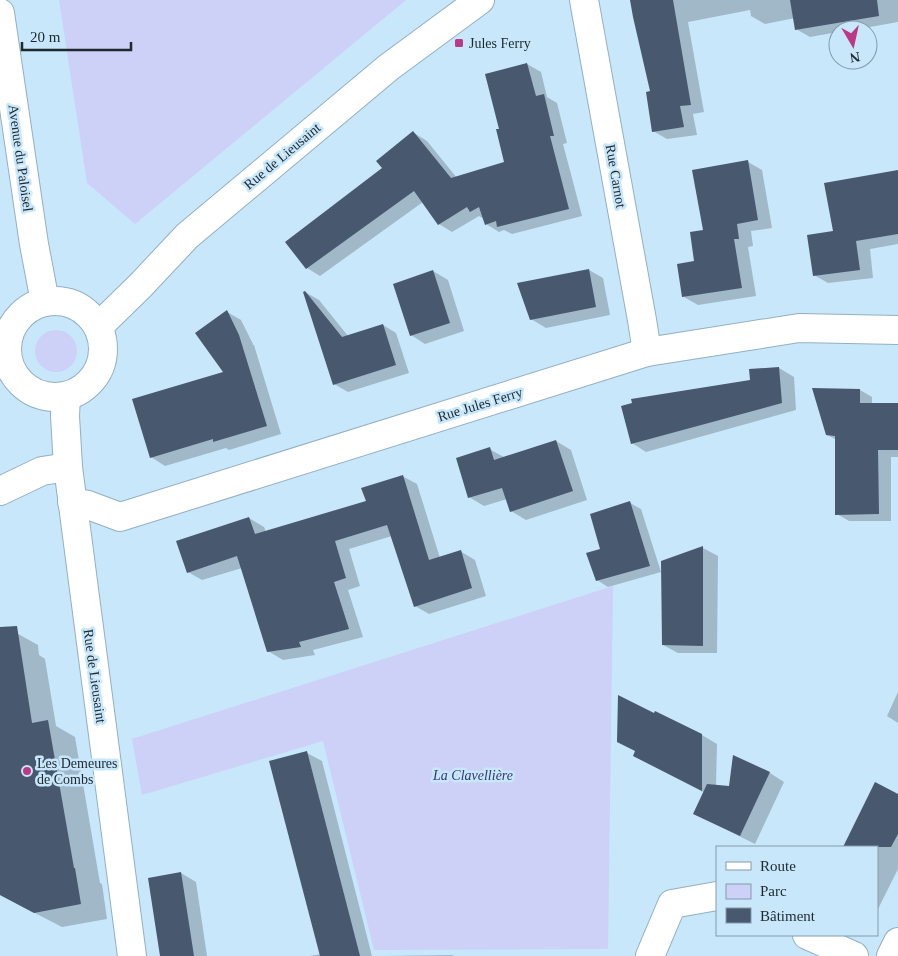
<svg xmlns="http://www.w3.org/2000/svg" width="898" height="956" font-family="'Times New Roman',serif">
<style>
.green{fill:#cdd0f7}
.shadow{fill:#0003}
.building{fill:#48586e}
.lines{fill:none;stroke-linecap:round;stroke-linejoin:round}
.minor-casing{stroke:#93b0c2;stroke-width:30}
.major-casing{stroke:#93b0c2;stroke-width:30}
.minor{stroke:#fff;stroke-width:28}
.major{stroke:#fff;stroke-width:28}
.poi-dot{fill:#bb3a85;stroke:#c8e7fa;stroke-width:2}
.labels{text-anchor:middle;stroke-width:5;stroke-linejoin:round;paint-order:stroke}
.poi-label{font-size:14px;fill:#1d282f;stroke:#c8e7fa;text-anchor:start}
.street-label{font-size:14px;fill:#1d282f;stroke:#c8e7fa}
.park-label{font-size:14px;font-style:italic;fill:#363575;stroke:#c8e7fa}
</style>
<rect width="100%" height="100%" fill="#c8e7fa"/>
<g class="green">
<path d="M59,0H406L135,224L87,183Z"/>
<circle cx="56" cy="351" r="21"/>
<path d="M613,586L608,949L374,950L323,741L142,795L132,739Z"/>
</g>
<g class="shadow">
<path d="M631,0H898V22L853,30H838V32L810,37L796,29L795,18L765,24L751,16L750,10L688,22L704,112L693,114L697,135L667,139L653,131L652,92Z"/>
<path d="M527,64L541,72L547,97L557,103L567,143L563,144L582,216L512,234L504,230L499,232L486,224L484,219L479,216L452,232L439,224L423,202L320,276L307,268L286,243L384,168L414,133L427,141L457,178L506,162L500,130Z"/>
<path d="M748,162L762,170L772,228L751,231L753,246L748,247L756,296L698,305L684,297L696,262L704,231Z"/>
<path d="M898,171V244L870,249L873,278L828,283L814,275L834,233Z"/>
<path d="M589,270L603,278L610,315L546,328L531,319Z"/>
<path d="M433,271L448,280L464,331L425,344L411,335Z"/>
<path d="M305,292L319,300L348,336L383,325L396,333L409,373L348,392L334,384Z"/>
<path d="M227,312L241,320L253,344H252L254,345L281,434L229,450L226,448L165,466L151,457L225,373Z"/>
<path d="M779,368L794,377L796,410L646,452L632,443L751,381L750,370Z"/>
<path d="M860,390L872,397V404L898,405V457H891V521H849L837,514V440L827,435Z"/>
<path d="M556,441L571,450L587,500L526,520L511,511L507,499L484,506L469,497L489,449L504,457Z"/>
<path d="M402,476L417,484L440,558L460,551L475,560L486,596L429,614L415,606L392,536L349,549L360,586L348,590L363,637L313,650L315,655L283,660L268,651L242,568L202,580L188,572L249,518L264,527L266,532L367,502Z"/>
<path d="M630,503L641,509L661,572L608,587L597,580L601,550Z"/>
<path d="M703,548L718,556L717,653H678L663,645V561Z"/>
<path d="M0,627L7,630H11L38,645L39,655L45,659L56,726L75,737L100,883L102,884L107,919L62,927L0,895Z"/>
<path d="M898,692V723L887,716Z"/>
<path d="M702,735L717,744L716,786L730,787L734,757L770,773L784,782L755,844L709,821L705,793L634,756Z"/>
<path d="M307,753L322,761L372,956H310L321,954Z"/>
<path d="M876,784L898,795V869L877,911V847H845Z"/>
<path d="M181,873L196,882L207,956H161Z"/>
<path d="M452,955L454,956H382Z"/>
</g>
<g class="building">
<path d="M630,0H673L691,105L680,106L684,127L652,132L646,92L650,91L633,17Z"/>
<path d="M790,0H877L879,16L795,30Z"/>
<path d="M527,63L536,96L544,94L554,136H550L569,209L497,227L496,221L485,225L479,207L470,212L467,207L438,225L414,191L306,269L285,242L382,168L376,161L413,131L451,178L504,162L496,129H499L485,74Z"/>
<path d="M748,160L758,220L737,224L739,239H734L742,288L682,297L677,264L694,261L690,232L703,230L692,170Z"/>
<path d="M898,170V234L856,241L860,270L813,276L807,235L833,231L824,183Z"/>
<path d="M589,269L596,307L530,320L517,283Z"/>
<path d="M433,270L450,323L410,336L393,284Z"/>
<path d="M305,291L342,337L383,324L396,365L333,385L303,292Z"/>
<path d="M227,310L239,335L238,336L239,335L267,426L213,442V439L150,458L132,399L223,372L195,333Z"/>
<path d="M779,367L782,403L631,444L621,406L632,403L631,399L750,380L749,369Z"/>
<path d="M812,388L860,389V403H898V450H878L879,514L835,515V436L826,435Z"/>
<path d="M556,440L573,491L510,512L502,488L468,498L456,458L490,447L494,460Z"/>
<path d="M403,475L429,560L461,550L472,588L414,607L387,525L335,541L346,578L334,582L349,629L299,642L301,647L267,652L237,556L187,573L176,541L249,517L255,534L366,501L361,488Z"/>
<path d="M630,501L650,566L596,581L586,553L600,549L590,514Z"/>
<path d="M703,546V646L662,645L661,561Z"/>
<path d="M17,626L32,723L48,720L74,868H75L81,904L34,913L0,895V627Z"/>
<path d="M618,695L654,713L655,711L702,734V791L633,756L635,751L617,742Z"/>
<path d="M307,751L360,956H320L269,761Z"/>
<path d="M733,755L770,772L740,836L693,814L707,784L729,786Z"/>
<path d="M875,782L898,794V834L891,847H843Z"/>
<path d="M181,872L194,956H160L148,878Z"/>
</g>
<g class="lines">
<g class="minor-casing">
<g id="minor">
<path d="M584,0L642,320L647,352"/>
<path d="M0,13L34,244L45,302"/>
<path d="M0,344L7,346"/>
<path d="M0,491L42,471L68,467"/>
<path d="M72,502L88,505L120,517L647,352L799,328L898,330"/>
<path d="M807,935L854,956"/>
<path d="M650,956L672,904L717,896"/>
<path d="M891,956L898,942"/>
</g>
</g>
<g class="major-casing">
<g id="major">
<circle cx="55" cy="349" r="48"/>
<path d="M98,327L141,285L187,236L389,67L480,0"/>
<path d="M66,396L65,416L68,467L132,956"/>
</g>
</g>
<use href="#minor" class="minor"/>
<use href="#major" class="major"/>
</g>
<g class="poi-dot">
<rect x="454" y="38" width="10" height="10" rx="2.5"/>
<circle cx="27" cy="771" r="5"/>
</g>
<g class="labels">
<g class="poi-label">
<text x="469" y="48">Jules Ferry</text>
<text x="37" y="768">Les Demeures<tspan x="37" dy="16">de Combs</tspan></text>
</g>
<g class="street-label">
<text transform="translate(282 156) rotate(-40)" y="5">Rue de Lieusaint</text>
<text transform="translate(21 158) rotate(82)" y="5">Avenue du Paloisel</text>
<text transform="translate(616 176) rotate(80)" y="5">Rue Carnot</text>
<text transform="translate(480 404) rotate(-17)" y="5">Rue Jules Ferry</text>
<text transform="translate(95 676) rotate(82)" y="5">Rue de Lieusaint</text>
</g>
<g class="park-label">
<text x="473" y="780">La Clavellière</text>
</g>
</g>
<rect x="716" y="846" width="162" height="90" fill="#c8e7fa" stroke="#849ba9"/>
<rect x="726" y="862" width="25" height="8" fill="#ffffff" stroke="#849ba9"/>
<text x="760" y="871" font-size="15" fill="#1d282f">Route</text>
<rect x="726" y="884" width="25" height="15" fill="#cdd0f7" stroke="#849ba9"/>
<text x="760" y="896" font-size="15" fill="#1d282f">Parc</text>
<rect x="726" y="908" width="25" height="15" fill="#48586e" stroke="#849ba9"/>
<text x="760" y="921" font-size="15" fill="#1d282f">Bâtiment</text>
<g transform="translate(853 45) rotate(171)"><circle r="24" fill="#c8e7fa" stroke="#849ba9"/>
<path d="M0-4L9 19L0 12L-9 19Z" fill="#bb3a85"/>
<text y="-8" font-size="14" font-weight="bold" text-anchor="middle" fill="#1d282f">N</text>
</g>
<path d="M22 42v8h109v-8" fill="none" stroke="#1d282f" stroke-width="2.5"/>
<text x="30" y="42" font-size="15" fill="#1d282f" stroke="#c8e7fa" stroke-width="4" paint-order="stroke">20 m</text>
</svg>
